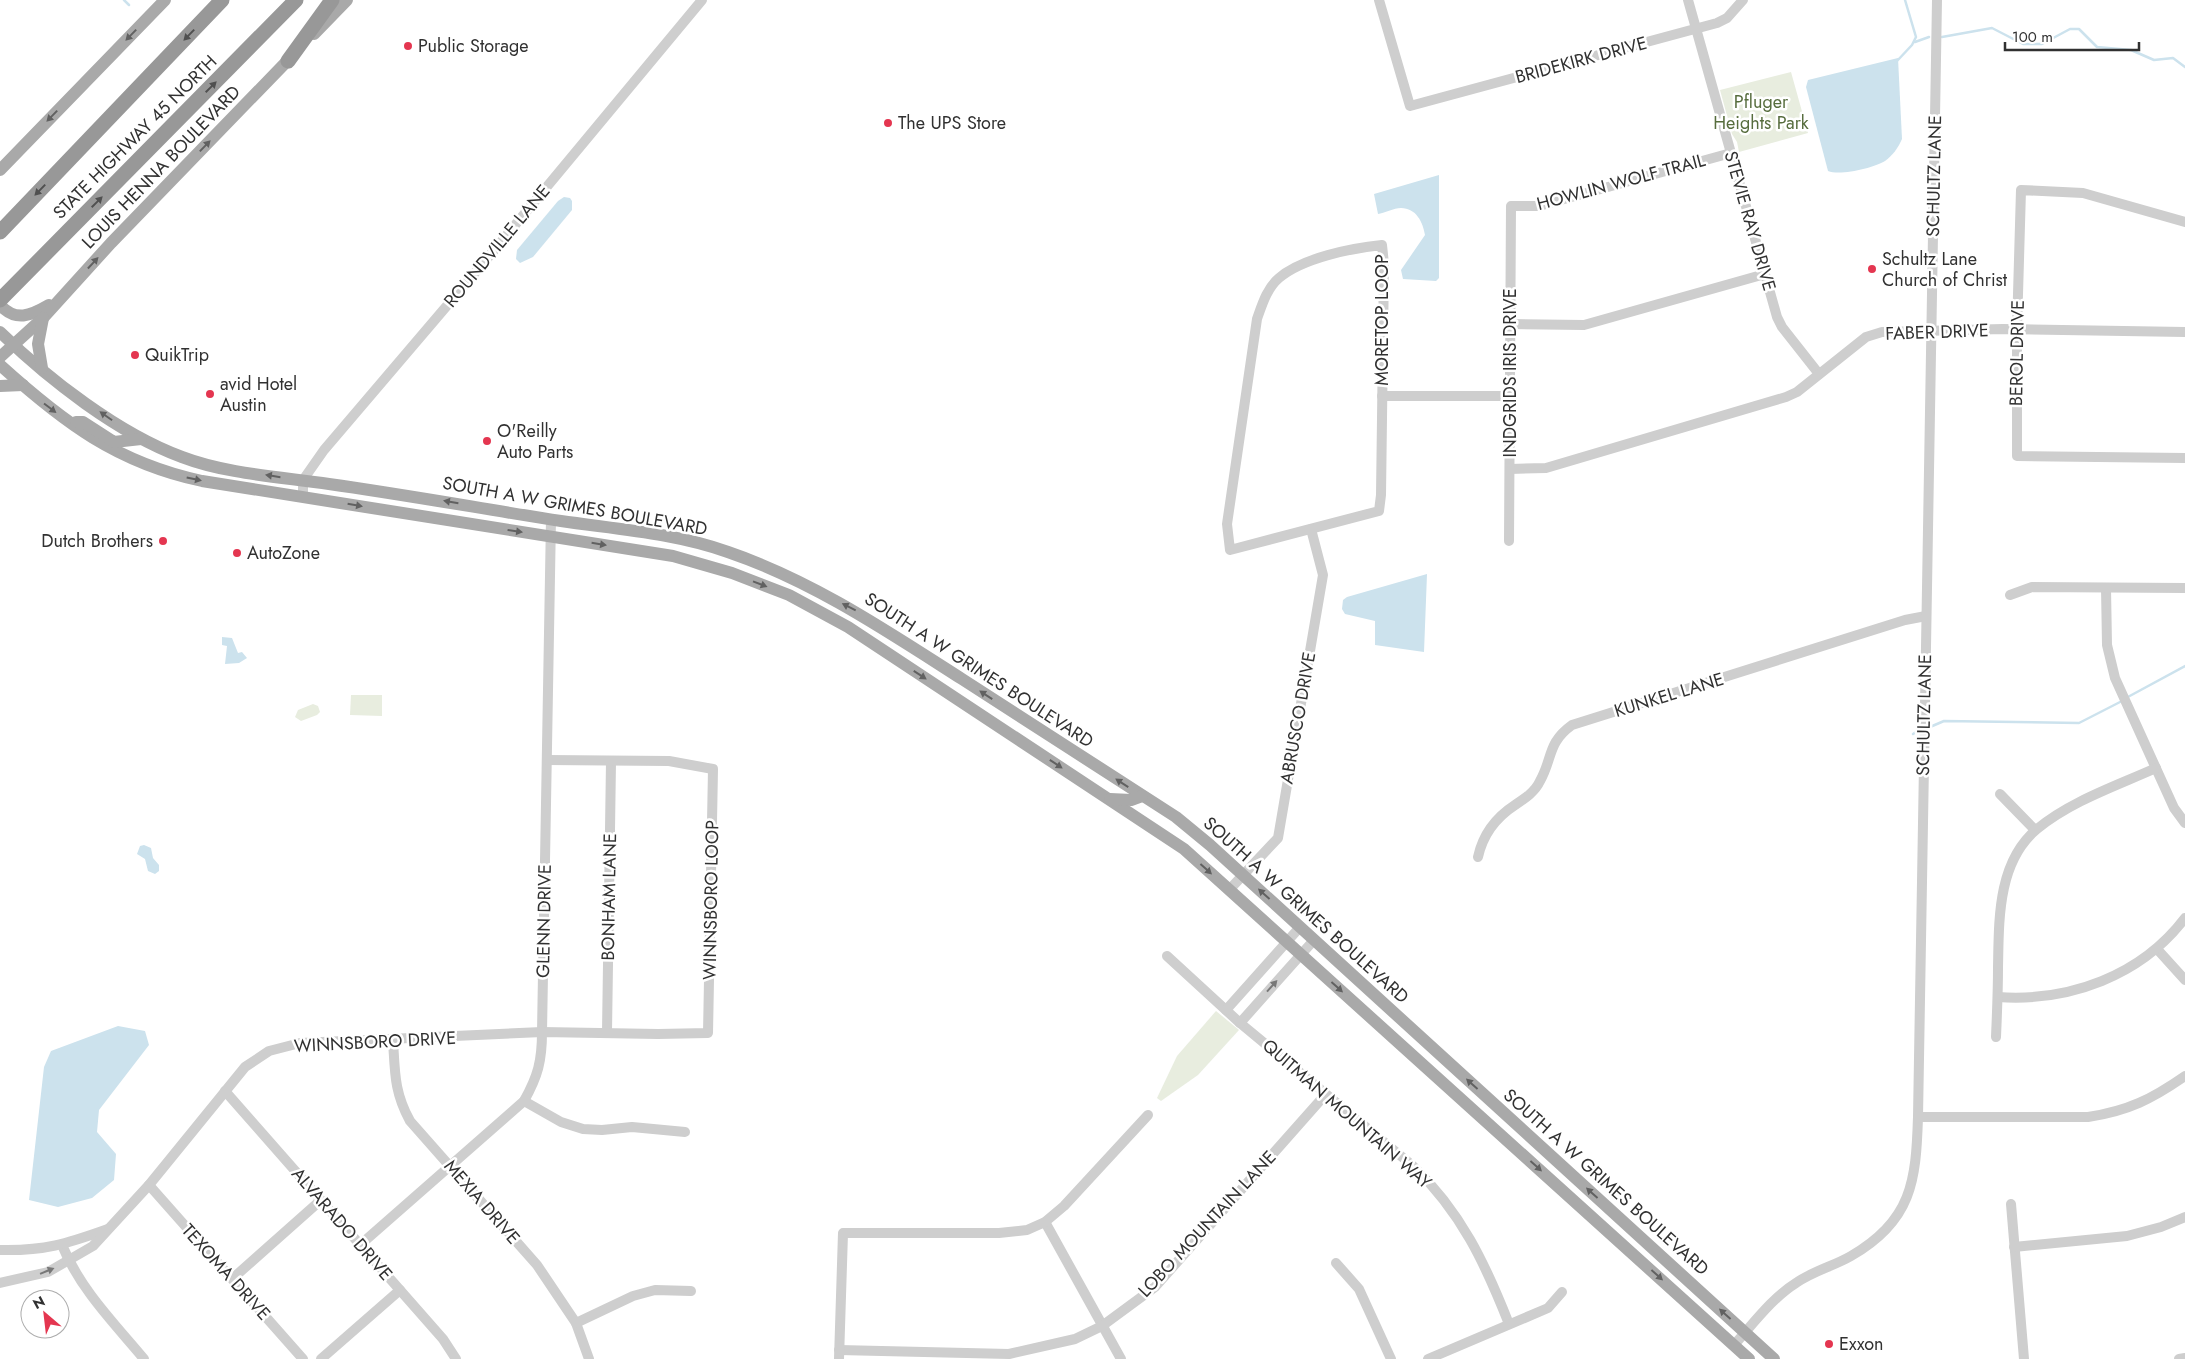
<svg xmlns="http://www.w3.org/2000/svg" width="2185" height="1359" font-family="Jost,sans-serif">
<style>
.green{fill:#e8eddf}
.water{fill:#cce2ed}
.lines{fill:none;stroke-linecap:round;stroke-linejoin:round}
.stream{stroke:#cce2ed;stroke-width:2.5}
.minor{stroke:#cecece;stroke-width:10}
.major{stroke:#a9a9a9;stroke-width:12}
.highway{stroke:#989898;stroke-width:15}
.oneway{fill:#616161}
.oneway2{fill:#505050}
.oneway3{fill:#787878}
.poi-dot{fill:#e43650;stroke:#fff;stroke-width:2}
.labels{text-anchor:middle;stroke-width:5;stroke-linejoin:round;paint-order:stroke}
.poi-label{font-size:18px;fill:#313131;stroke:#fff;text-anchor:start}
.street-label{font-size:18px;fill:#313131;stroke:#fff}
.park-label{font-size:18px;fill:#576d3e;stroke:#fff}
</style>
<rect width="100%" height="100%" fill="#fff"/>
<g class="green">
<path d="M1791,72L1808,133L1739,152L1737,142L1732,134L1720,90Z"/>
<path d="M351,695H382V716L350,715Z"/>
<path d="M313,704L318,706L320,712L317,715L301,721L295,717L298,710Z"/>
<path d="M1216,1011L1239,1030L1198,1075L1161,1101L1157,1098L1177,1056Z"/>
</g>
<g class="water">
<path d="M1898,58L1902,139C1898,148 1893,155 1885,161C1874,168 1840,176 1828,171L1806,87L1808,80Z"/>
<path d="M1439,175V278L1436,281L1403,279L1401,270L1425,235C1423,222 1416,208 1401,208C1394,208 1384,213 1378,214L1374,194Z"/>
<path d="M564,197L570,198L572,201V210L533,257L520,263L516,259L517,250L558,201Z"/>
<path d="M1427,574L1424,652L1375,645V621L1345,614L1342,609L1343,600L1347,597Z"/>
<path d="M222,637L232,638L238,653L242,652L247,658L239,663L225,664L227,646L222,645Z"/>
<path d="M144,845L151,848L153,858L159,865V871L155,874L148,871L145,859L137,854L140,846Z"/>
<path d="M118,1026L145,1031L149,1045L99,1110L97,1132L116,1154L114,1180L92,1198L58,1207L29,1200L44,1067L51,1051Z"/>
</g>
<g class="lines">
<g class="stream">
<path d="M124,0L129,5"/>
<path d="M1942,37L1992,28L2023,44H2042L2070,29H2079L2097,47L2131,50L2154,60L2173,58L2185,67"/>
<path d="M1915,42L1929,37"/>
<path d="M1897,61L1912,45L1916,37L1905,0"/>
<path d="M2126,698L2185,666"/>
<path d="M1930,727L1944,721L2079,723L2122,701"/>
<path d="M1913,734L1916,732"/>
</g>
<g class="minor">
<path d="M1379,0L1410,106L1717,23L1727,18L1743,0"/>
<path d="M1688,0L1777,317L1782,327L1819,374"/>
<path d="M2185,222L2083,193L2021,190L2017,329V456L2185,458"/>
<path d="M1382,245L1384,264L1381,495L1379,511L1230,550L1227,524L1257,319C1262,305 1267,288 1279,278C1302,258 1352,248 1382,245Z"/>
<path d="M1511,324L1584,325L1765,274"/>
<path d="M1382,396H1510"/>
<path d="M1510,469L1546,468L1786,397L1797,392L1866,337L1882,332L2003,329L2185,332"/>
<path d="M303,496V480L324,450L491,254L702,0"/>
<path d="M1509,541L1511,206H1539L1731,153"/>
<path d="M2106,588L2107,645L2115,678L2174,808L2185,823"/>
<path d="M2010,595L2032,587L2185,588"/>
<path d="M2000,794L2035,830"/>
<path d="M1478,857C1483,834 1495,818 1515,805C1524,799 1535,792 1540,781C1553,758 1547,743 1572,725L1905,620L1926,616"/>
<path d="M1229,890L1278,838L1323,575L1311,529"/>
<path d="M2157,949L2185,980"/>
<path d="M1167,956L1240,1023L1413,1166C1461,1212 1485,1263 1509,1324"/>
<path d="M1998,997C2069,1002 2141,976 2185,918"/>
<path d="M1226,1010L1300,927"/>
<path d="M1240,1023L1314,940"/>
<path d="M607,1032L611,762"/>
<path d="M1996,1037C1997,1014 1998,991 1998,968C1999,921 1997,862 2037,829C2071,801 2116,786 2156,768"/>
<path d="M393,1040C395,1072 394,1092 410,1121L537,1265L576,1323L589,1359"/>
<path d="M225,1091L443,1339L456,1359"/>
<path d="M524,1101L561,1122L583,1129L602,1130L632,1127L685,1132"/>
<path d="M1918,1117H2088C2128,1111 2152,1099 2185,1076"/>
<path d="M149,1185L303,1359"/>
<path d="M2011,1204L2024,1359"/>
<path d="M1045,1222L1121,1359"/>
<path d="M62,1245C80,1289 114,1323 144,1359"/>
<path d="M360,1245L524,1101C538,1076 542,1061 542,1032L551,519"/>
<path d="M2014,1247L2127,1236L2161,1227L2185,1217"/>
<path d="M0,1250C45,1251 66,1244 108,1229"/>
<path d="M1336,1263L1359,1289L1391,1359"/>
<path d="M232,1279L321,1200"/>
<path d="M0,1283L48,1272L93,1246L149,1185L245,1067L269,1051L300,1043L542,1032L658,1034L708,1033L713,769L669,761L547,760"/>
<path d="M576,1323L633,1296L655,1290L691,1291"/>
<path d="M1734,1345C1753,1324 1772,1298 1796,1283C1813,1271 1834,1266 1851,1256C1912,1221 1916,1181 1918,1117L1937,0"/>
<path d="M839,1350L1009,1354L1075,1339L1102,1326L1155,1287L1325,1095"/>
<path d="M321,1359L400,1290"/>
<path d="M839,1359L843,1233H999L1027,1230L1045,1222L1064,1206L1148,1115"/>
<path d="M1428,1359L1548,1308L1562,1292"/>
<path d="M2179,1359L2185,1358"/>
</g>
<g class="major">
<path d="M314,34L347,0"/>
<path d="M0,170L165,0"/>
<path d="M0,305C16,322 30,316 49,305"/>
<path d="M0,332C48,379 119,434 182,457C226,474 282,477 329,484C407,495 484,509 561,521C616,529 675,533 728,552C813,581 887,631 962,679C1033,725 1105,771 1176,817L1210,845L1774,1359"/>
<path d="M0,357L43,318L111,243L294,54"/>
<path d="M0,365C63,422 117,463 202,481L673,556L732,573L789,595L848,627L1184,849L1749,1359"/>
<path d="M42,368L38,344L43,318"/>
<path d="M0,386L23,385"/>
<path d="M76,422H83L114,442L141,439"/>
<path d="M1110,799L1131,800L1142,796"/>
</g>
<g class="highway">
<path d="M288,61L332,0"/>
<path d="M0,232L222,0"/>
<path d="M0,300L296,0"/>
</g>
</g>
<defs><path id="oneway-solid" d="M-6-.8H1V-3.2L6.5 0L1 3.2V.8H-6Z" transform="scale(1.25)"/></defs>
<g class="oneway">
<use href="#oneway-solid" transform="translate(131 35) rotate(134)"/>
<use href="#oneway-solid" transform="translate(52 116) rotate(134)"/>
<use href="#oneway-solid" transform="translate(205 146) rotate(-46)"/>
<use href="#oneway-solid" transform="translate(93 263) rotate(-47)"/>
<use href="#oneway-solid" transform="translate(50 408) rotate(37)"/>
<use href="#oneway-solid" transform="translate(106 416) rotate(-145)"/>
<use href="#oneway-solid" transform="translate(273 476) rotate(-171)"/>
<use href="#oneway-solid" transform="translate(194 479) rotate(12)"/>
<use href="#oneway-solid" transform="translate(451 502) rotate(-170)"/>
<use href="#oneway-solid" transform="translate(355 505) rotate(10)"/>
<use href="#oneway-solid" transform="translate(515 531) rotate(8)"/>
<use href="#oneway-solid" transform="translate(599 544) rotate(9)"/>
<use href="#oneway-solid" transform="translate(760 584) rotate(21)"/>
<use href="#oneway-solid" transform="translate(849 607) rotate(-153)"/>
<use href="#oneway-solid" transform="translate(920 675) rotate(33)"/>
<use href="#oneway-solid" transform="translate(986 695) rotate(-147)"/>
<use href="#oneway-solid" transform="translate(1056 764) rotate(34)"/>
<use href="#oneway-solid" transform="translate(1122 783) rotate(-147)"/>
<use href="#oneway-solid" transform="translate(1206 869) rotate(42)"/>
<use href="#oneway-solid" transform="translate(1264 894) rotate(-138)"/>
<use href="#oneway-solid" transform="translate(1337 987) rotate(42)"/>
<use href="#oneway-solid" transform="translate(1472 1084) rotate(-138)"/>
<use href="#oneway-solid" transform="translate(1536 1166) rotate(42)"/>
<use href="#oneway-solid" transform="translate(1592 1193) rotate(-138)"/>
<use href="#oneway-solid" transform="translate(1657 1275) rotate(42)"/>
<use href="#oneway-solid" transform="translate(1725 1314) rotate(-138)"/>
</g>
<g class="oneway2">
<use href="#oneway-solid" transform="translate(189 35) rotate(134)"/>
<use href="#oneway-solid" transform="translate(211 87) rotate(-45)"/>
<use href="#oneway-solid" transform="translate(40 190) rotate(134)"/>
<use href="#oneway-solid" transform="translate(97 202) rotate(-45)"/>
</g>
<g class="oneway3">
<use href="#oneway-solid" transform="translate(1272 986) rotate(-48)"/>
<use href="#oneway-solid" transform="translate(47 1271) rotate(-22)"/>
</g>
<g class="poi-dot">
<circle cx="408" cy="46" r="5"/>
<circle cx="888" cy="123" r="5"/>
<circle cx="1872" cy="269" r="5"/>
<circle cx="135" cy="355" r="5"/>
<circle cx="210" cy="394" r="5"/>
<circle cx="487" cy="441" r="5"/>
<circle cx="163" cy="541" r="5"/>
<circle cx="237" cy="553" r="5"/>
<circle cx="1829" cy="1344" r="5"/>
</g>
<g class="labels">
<g class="poi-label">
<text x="418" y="52">Public Storage</text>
<text x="898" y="129">The UPS Store</text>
<text x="1882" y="265">Schultz Lane<tspan x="1882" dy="21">Church of Christ</tspan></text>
<text x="145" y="361">QuikTrip</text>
<text x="220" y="390">avid Hotel<tspan x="220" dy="21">Austin</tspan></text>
<text x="497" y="437">O'Reilly<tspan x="497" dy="21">Auto Parts</tspan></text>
<text x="153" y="547" text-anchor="end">Dutch Brothers</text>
<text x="247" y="559">AutoZone</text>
<text x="1839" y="1350">Exxon</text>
</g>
<g class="street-label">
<text transform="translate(1581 60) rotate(-15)" y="6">BRIDEKIRK DRIVE</text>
<text transform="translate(135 137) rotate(-45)" y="6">STATE HIGHWAY 45 NORTH</text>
<text transform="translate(161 167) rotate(-46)" y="6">LOUIS HENNA BOULEVARD</text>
<text transform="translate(1934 176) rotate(-89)" y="6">SCHULTZ LANE</text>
<text transform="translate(1621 182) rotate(-15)" y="6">HOWLIN WOLF TRAIL</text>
<text transform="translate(1750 221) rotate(74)" y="6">STEVIE RAY DRIVE</text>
<text transform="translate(497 246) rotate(-50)" y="6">ROUNDVILLE LANE</text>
<text transform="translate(1382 320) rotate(-90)" y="6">MORETOP LOOP</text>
<text transform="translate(1937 332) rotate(-2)" y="6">FABER DRIVE</text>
<text transform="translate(2017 353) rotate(-89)" y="6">BEROL DRIVE</text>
<text transform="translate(1510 373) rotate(-90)" y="6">INDGRIDS IRIS DRIVE</text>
<text transform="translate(575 506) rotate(10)" y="6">SOUTH A W GRIMES BOULEVARD</text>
<text transform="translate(979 670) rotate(33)" y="6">SOUTH A W GRIMES BOULEVARD</text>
<text transform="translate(1669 695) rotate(-17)" y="6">KUNKEL LANE</text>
<text transform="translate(1924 715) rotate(-89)" y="6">SCHULTZ LANE</text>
<text transform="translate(1298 718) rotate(-80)" y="6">ABRUSCO DRIVE</text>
<text transform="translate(609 897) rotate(-89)" y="6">BONHAM LANE</text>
<text transform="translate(711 900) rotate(-89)" y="6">WINNSBORO LOOP</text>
<text transform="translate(1306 910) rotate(42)" y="6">SOUTH A W GRIMES BOULEVARD</text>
<text transform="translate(544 921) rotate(-89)" y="6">GLENN DRIVE</text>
<text transform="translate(375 1042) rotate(-3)" y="6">WINNSBORO DRIVE</text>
<text transform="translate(1347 1114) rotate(41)" y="6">QUITMAN MOUNTAIN WAY</text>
<text transform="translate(1606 1182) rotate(42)" y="6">SOUTH A W GRIMES BOULEVARD</text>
<text transform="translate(482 1202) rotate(49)" y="6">MEXIA DRIVE</text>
<text transform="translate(342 1224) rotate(49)" y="6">ALVARADO DRIVE</text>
<text transform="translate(1207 1224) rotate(-47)" y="6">LOBO MOUNTAIN LANE</text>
<text transform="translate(226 1272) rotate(48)" y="6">TEXOMA DRIVE</text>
</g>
<g class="park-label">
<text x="1761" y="108">Pfluger<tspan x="1761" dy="21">Heights Park</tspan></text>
</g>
</g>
<g transform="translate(45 1314) rotate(332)"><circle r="24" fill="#ffffff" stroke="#adadad"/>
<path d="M0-4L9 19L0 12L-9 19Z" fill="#e43650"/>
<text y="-8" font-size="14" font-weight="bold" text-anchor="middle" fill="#313131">N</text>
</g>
<path d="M2005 42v8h134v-8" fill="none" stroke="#313131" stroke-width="2.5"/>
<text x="2012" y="42" font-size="15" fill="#313131" stroke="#ffffff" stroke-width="4" paint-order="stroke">100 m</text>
</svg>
